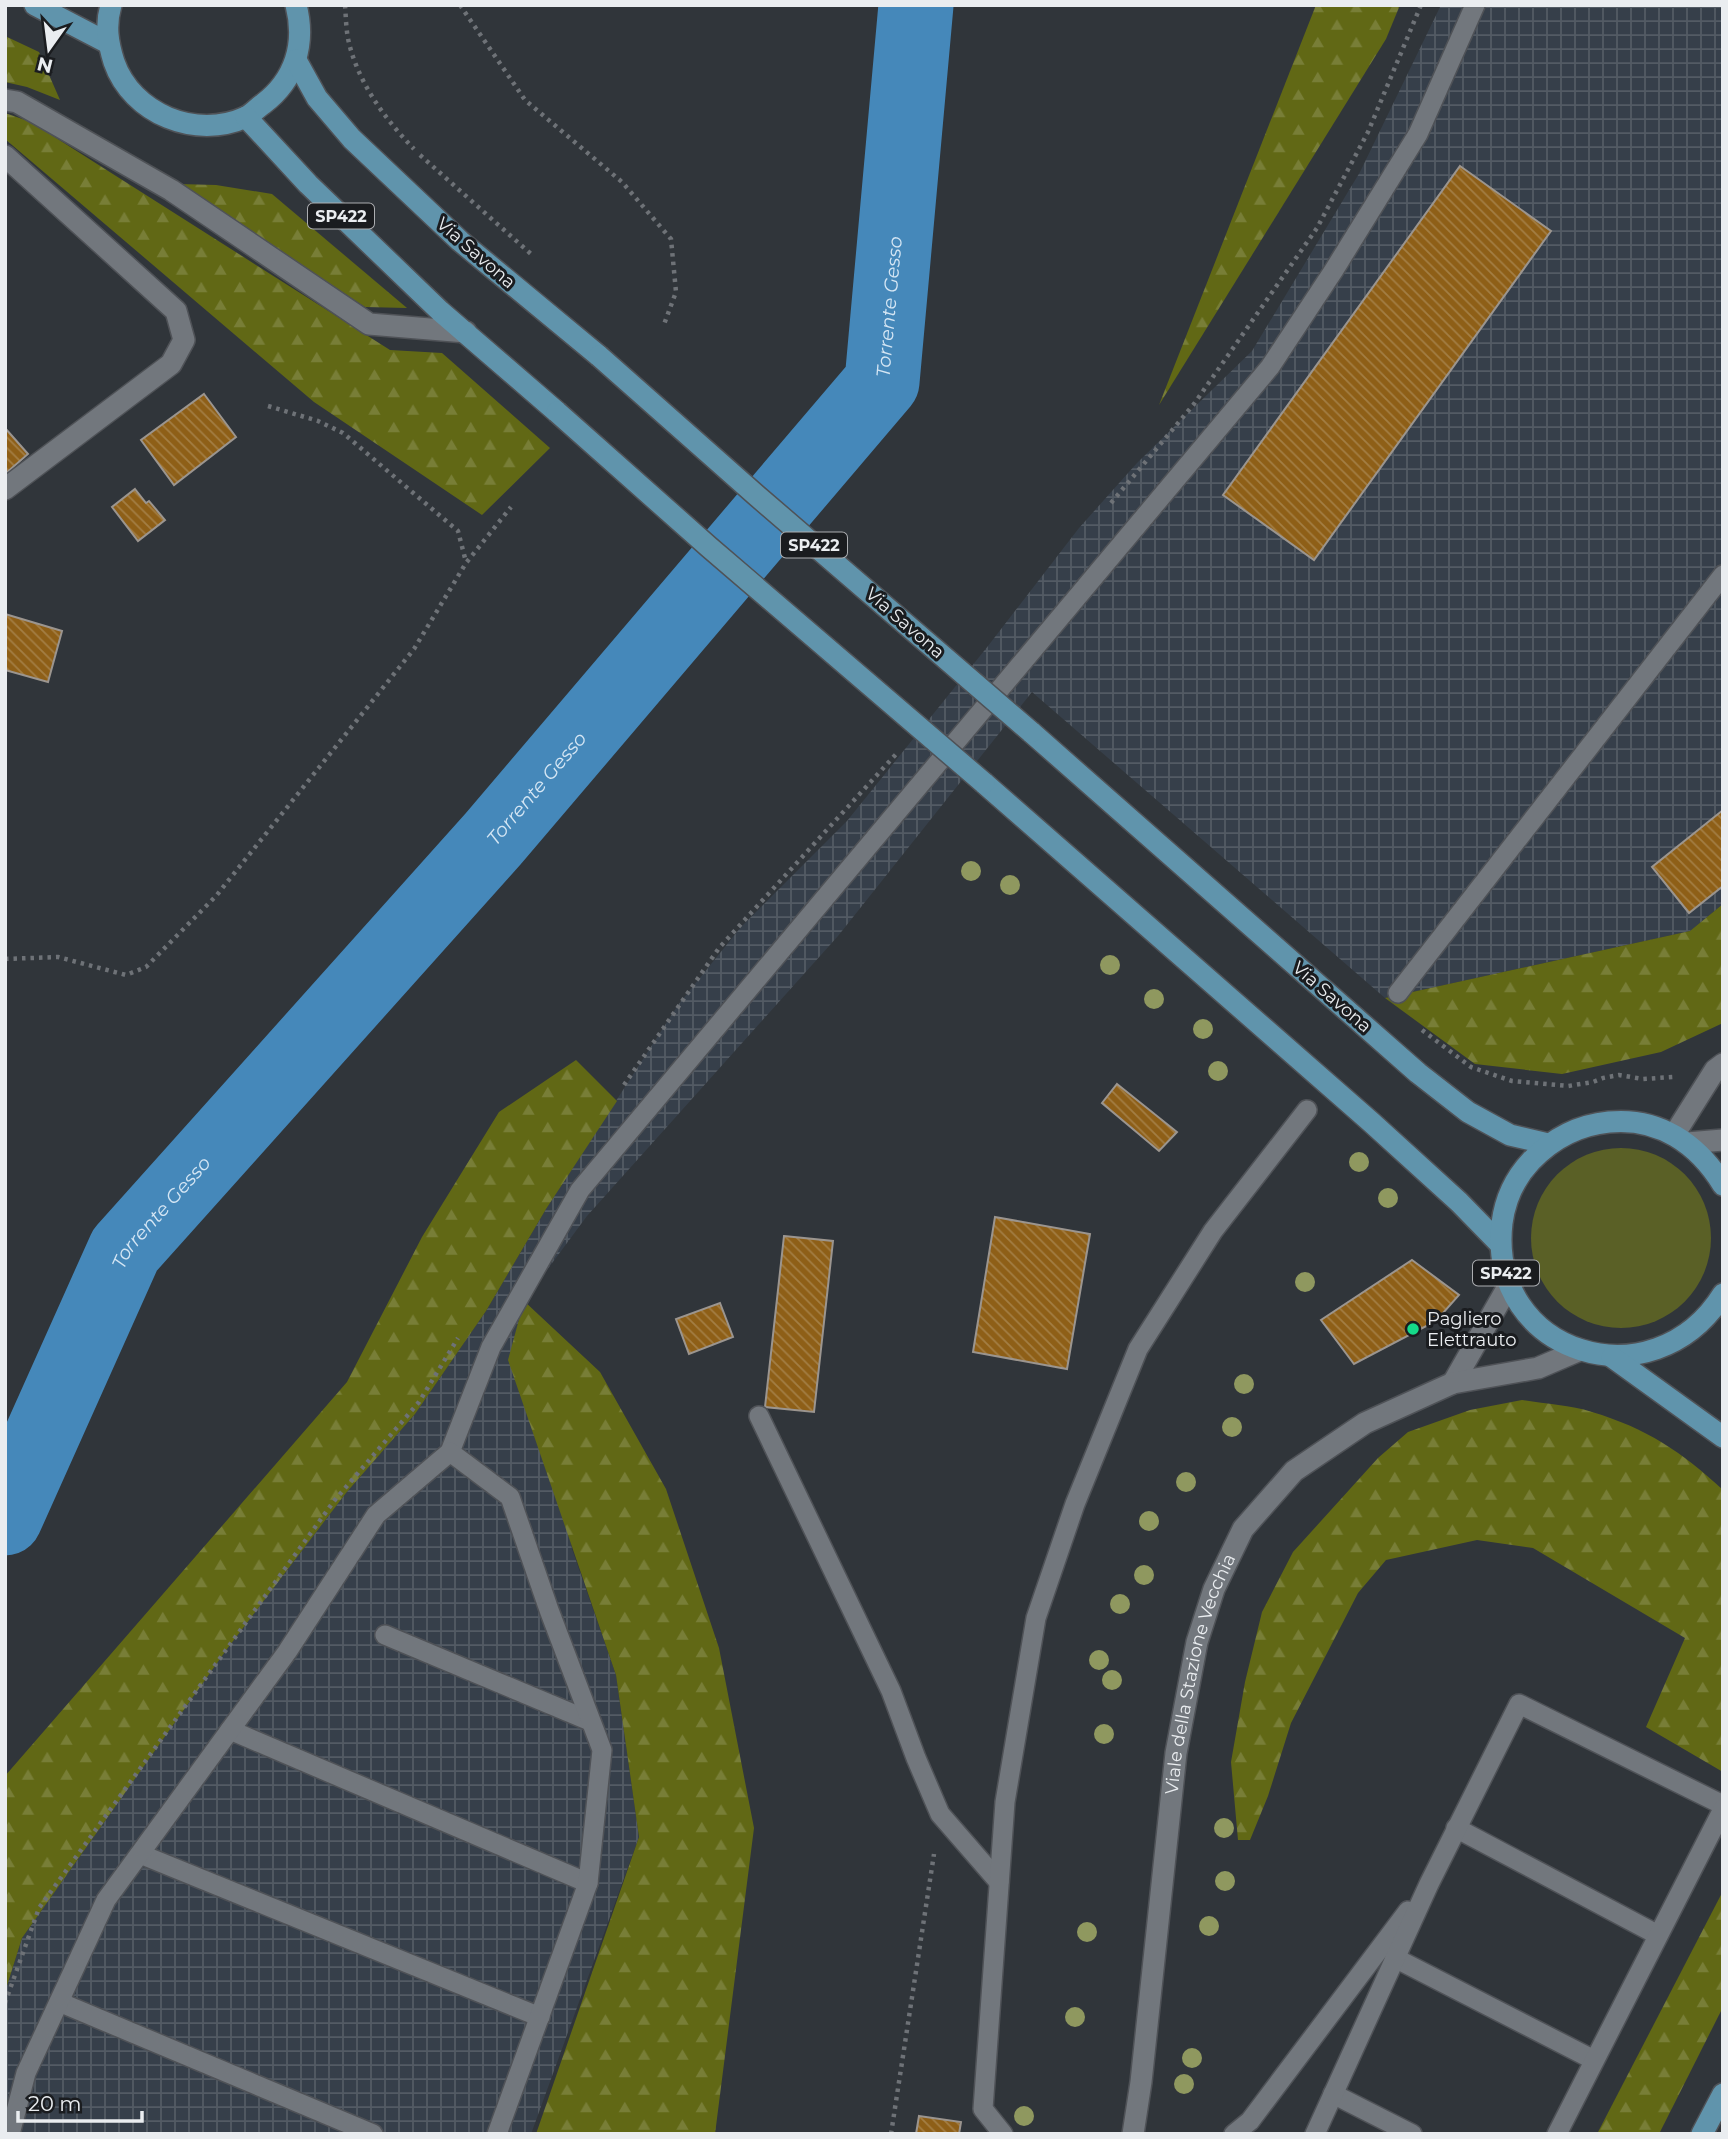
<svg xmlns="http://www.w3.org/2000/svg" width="1728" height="2139" font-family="Montserrat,sans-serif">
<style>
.industrial{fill:url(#industrial-grid)}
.grass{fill:#5a6026}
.forest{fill:url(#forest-firs)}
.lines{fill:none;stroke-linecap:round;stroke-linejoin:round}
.river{stroke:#4588ba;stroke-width:75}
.building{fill:url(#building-back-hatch);stroke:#9b958f;stroke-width:2}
.service-casing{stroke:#4f5257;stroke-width:22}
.minor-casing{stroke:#4f5257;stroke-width:24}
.tertiary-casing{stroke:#4f5257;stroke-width:24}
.primary-casing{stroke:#4f5257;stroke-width:24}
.path{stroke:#6e7277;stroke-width:4.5;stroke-dasharray:3.5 5;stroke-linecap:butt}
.service{stroke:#72777d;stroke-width:19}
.minor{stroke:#72777d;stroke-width:21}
.tertiary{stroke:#72777d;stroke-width:21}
.primary{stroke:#6094ac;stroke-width:21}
.primary-bridge-casing{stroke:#4f5257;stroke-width:24;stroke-linecap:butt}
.primary-bridge{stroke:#6094ac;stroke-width:21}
.tree{fill:#8f985f}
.poi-dot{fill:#15d989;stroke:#1a1c1f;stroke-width:2.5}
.labels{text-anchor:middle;stroke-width:6;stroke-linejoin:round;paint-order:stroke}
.shield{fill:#1a1c1f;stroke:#acaeb1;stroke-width:2}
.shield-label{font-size:16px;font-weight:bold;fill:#eaedf0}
.street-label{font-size:18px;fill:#eaedf0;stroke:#1a1c1f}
.poi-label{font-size:18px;fill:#eaedf0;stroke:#1a1c1f;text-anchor:start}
.water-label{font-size:19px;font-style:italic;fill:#d5e6f4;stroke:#1a1c1f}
</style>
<defs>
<pattern id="industrial-grid" width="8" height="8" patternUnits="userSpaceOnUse" patternTransform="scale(1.75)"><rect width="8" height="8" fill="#363f4a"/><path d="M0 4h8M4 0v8" fill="none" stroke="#535b64"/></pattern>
<pattern id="forest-firs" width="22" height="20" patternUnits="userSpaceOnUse" patternTransform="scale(1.75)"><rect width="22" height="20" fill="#616815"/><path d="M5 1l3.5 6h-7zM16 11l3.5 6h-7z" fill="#787e37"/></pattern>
<pattern id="building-back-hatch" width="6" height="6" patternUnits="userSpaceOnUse" patternTransform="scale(1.75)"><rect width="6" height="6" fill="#8e5f17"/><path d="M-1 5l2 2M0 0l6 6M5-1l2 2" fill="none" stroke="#a37e44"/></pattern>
</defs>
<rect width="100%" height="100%" fill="#30353a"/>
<path class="industrial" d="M1441,5H1723V904L1690,931L1385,998L1032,692L838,936L587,1216L524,1301L572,1549L616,1675L639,1837L531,2134H5V1992L22,1938L227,1649L346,1493L415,1414L486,1311L546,1209L678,1005L741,927L847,821L988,646L1079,528L1137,463L1252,351L1360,172Z"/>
<circle class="grass" cx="1621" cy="1238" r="90"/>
<g class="forest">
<path d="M1316,5H1400L1386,39L1159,405Z"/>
<path d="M5,36L39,52L60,100L27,87L5,82Z"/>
<path d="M5,113L31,122L390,350L442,353L550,448L482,515L314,402L5,139Z"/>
<path d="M178,184L216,185L272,194L407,308L365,307Z"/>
<path d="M1723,904V1023L1661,1052L1562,1074L1475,1064L1385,998L1690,931Z"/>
<path d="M576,1060L617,1101L546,1209L486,1311L415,1414L346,1493L227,1649L22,1938L5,1992V1776L347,1382L422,1237L499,1112Z"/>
<path d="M524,1301L600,1372L666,1489L719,1648L754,1828L715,2134H536L639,1837L616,1675L508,1360Z"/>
<path d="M1522,1400C1545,1404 1570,1405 1592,1412C1646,1428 1682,1452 1723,1490V1772L1646,1727L1685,1638L1533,1548L1477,1540L1386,1560L1358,1593L1291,1723L1268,1796L1250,1840H1238L1231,1762L1245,1682L1262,1612L1293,1552L1378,1458L1408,1432L1470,1410Z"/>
<path d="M1723,1891V2007L1659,2134H1597Z"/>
</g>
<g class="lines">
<path class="river" id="s1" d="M5,1518L125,1250L493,839L882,382L916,5"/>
</g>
<g class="building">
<path d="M1460,166L1551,231L1314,560L1223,495Z"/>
<path d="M204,394L236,437L174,485L141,440Z"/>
<path d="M5,428L28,454L5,474Z"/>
<path d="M135,489L146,503L149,501L165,520L138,541L112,507Z"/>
<path d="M5,614L62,631L48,682L5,670Z"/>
<path d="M1723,810V886L1689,913L1652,867Z"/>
<path d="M1117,1084L1177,1132L1159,1151L1102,1103Z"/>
<path d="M995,1217L1090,1234L1067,1369L973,1352Z"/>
<path d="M784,1236L833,1241L814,1412L765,1407Z"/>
<path d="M1412,1260L1459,1295L1436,1321L1354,1364L1321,1320Z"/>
<path d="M720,1303L733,1337L689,1354L676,1319Z"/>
<path d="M919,2116L961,2122L959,2134H916Z"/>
</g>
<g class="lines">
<g class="service-casing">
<g id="service">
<path d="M1398,993L1723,575"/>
<path d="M759,1416L891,1691L916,1758L940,1814L999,1882"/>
<path d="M450,1452L491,1347L580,1190L1270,367L1334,270L1418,134L1475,5"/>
<path d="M385,1635L590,1721"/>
<path d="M230,1730L588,1883"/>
<path d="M1456,1828L1658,1935"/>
<path d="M140,1854L540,2017"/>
<path d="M1395,1958L1594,2060"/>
<path d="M59,2002L373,2134"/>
<path d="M1333,2094L1412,2134"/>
<path d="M10,2134L26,2073L106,1900L287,1652L376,1515L450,1452L510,1497L549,1610L602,1750L588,1883L497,2134"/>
<path d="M1003,2134L983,2109L1005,1802L1036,1618L1075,1504L1138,1349L1213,1231L1307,1110"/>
<path d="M1234,2134L1250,2121L1408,1911"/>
<path d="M1315,2134L1429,1884L1519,1704L1723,1805"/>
<path d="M1557,2134L1723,1809"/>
</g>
</g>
<g class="minor-casing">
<g id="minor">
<path d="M5,100L17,102L171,190L369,324L466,332"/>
<path d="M5,156L176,311L184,340L171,364L5,489"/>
<path d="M1674,1135L1715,1070L1723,1064"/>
<path d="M1453,1383L1509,1285"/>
<path id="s2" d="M1133,2134L1141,2082L1176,1753L1197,1642L1214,1589L1243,1529L1294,1471L1365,1423L1453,1383L1538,1368L1580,1350"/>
</g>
</g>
<g class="tertiary-casing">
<path id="tertiary" d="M1687,1143L1723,1140"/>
</g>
<g class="primary-casing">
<g id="primary">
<path d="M35,5L108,43"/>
<path d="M111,5C105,26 108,43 114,62C132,114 196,140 246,117C252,114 257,108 263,104C295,80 306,44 296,5"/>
<path d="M296,60L317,98L352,139L460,241L599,356"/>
<path d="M246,117L308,184L440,311L557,412"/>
<path d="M1031,732L1418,1073L1468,1112L1510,1135L1548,1144"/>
<path d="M984,783L1371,1122L1459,1202L1500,1244"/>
<path d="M1723,1185C1698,1144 1659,1117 1609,1122C1578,1125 1552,1139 1531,1161C1515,1178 1505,1200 1502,1223C1487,1354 1653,1406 1723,1294"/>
<path d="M1612,1357L1723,1437"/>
<path d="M1702,2134L1723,2094"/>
</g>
</g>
<g class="path">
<path d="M345,5C346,18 346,31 349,43C359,84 385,119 414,149"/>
<path d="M460,5L525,100L622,182L671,239L676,292L663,327"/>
<path d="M420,155L531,254"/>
<path d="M268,406L318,421L343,433L458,531L466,562"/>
<path d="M1111,503L1194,404L1317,228L1368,132L1421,5"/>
<path d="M5,959L58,957L126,975L146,967L216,896L414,649L466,563L511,507"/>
<path d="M1422,1030L1471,1067L1512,1081L1568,1086L1593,1082L1603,1078L1619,1075L1643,1079L1673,1077"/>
<path d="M624,1085L719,948L898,752"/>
<path d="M5,2003L39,1908L334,1501L419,1402L458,1338"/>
<path d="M891,2134L934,1854"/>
</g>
<use href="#service" class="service"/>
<use href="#minor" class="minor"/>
<use href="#tertiary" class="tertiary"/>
<use href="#primary" class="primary"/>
<g class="primary-bridge-casing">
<g id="primary-bridge">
<path d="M599,356L756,495L1031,732"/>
<path d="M557,412L709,547L984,783"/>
</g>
</g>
<use href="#primary-bridge" class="primary-bridge"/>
</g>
<g class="tree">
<circle cx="971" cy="871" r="10"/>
<circle cx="1010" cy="885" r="10"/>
<circle cx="1110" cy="965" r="10"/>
<circle cx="1154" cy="999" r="10"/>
<circle cx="1203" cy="1029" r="10"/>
<circle cx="1218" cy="1071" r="10"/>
<circle cx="1359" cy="1162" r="10"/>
<circle cx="1388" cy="1198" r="10"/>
<circle cx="1305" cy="1282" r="10"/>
<circle cx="1244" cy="1384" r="10"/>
<circle cx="1232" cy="1427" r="10"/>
<circle cx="1186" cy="1482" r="10"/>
<circle cx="1149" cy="1521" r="10"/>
<circle cx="1144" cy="1575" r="10"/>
<circle cx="1120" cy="1604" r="10"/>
<circle cx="1099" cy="1660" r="10"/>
<circle cx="1112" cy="1680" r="10"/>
<circle cx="1104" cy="1734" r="10"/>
<circle cx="1224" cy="1828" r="10"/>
<circle cx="1225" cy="1881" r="10"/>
<circle cx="1209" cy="1926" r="10"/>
<circle cx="1087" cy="1932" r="10"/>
<circle cx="1075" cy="2017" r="10"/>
<circle cx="1192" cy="2058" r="10"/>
<circle cx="1184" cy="2084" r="10"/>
<circle cx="1024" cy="2116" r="10"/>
</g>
<circle class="poi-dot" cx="1413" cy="1329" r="7"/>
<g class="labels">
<g class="shield">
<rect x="308" y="203.5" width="66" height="25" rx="5"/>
<rect x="781" y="532.5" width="66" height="25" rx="5"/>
<rect x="1473" y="1260.5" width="66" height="25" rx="5"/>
</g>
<g class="shield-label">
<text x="341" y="222">SP422</text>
<text x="814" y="551">SP422</text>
<text x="1506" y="1279">SP422</text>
</g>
<g class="street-label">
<text transform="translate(476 253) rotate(41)" y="6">Via Savona</text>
<text transform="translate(905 623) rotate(41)" y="6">Via Savona</text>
<text transform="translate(1332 997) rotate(41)" y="6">Via Savona</text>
<text dy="6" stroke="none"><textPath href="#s2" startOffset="466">Viale della Stazione Vecchia</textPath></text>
</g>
<g class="poi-label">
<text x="1427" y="1325">Pagliero<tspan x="1427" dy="21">Elettrauto</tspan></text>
</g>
<g class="water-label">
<text dy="7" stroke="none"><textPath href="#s1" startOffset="1521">Torrente Gesso</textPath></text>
<text dy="7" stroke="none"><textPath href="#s1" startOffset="912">Torrente Gesso</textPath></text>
<text dy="7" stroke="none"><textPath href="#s1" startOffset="345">Torrente Gesso</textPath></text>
</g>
</g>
<rect width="1728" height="2139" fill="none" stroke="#eaedf0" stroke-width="14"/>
<g transform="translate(49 49) rotate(194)" stroke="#1a1c1f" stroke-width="5" paint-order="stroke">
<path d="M0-5L12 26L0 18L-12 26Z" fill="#eaedf0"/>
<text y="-10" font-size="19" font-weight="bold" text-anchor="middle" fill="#eaedf0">N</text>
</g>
<path d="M18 2111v10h124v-10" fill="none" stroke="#eaedf0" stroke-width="3.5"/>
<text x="28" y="2111" font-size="21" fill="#eaedf0" stroke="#1a1c1f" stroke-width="5" paint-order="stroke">20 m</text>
</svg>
